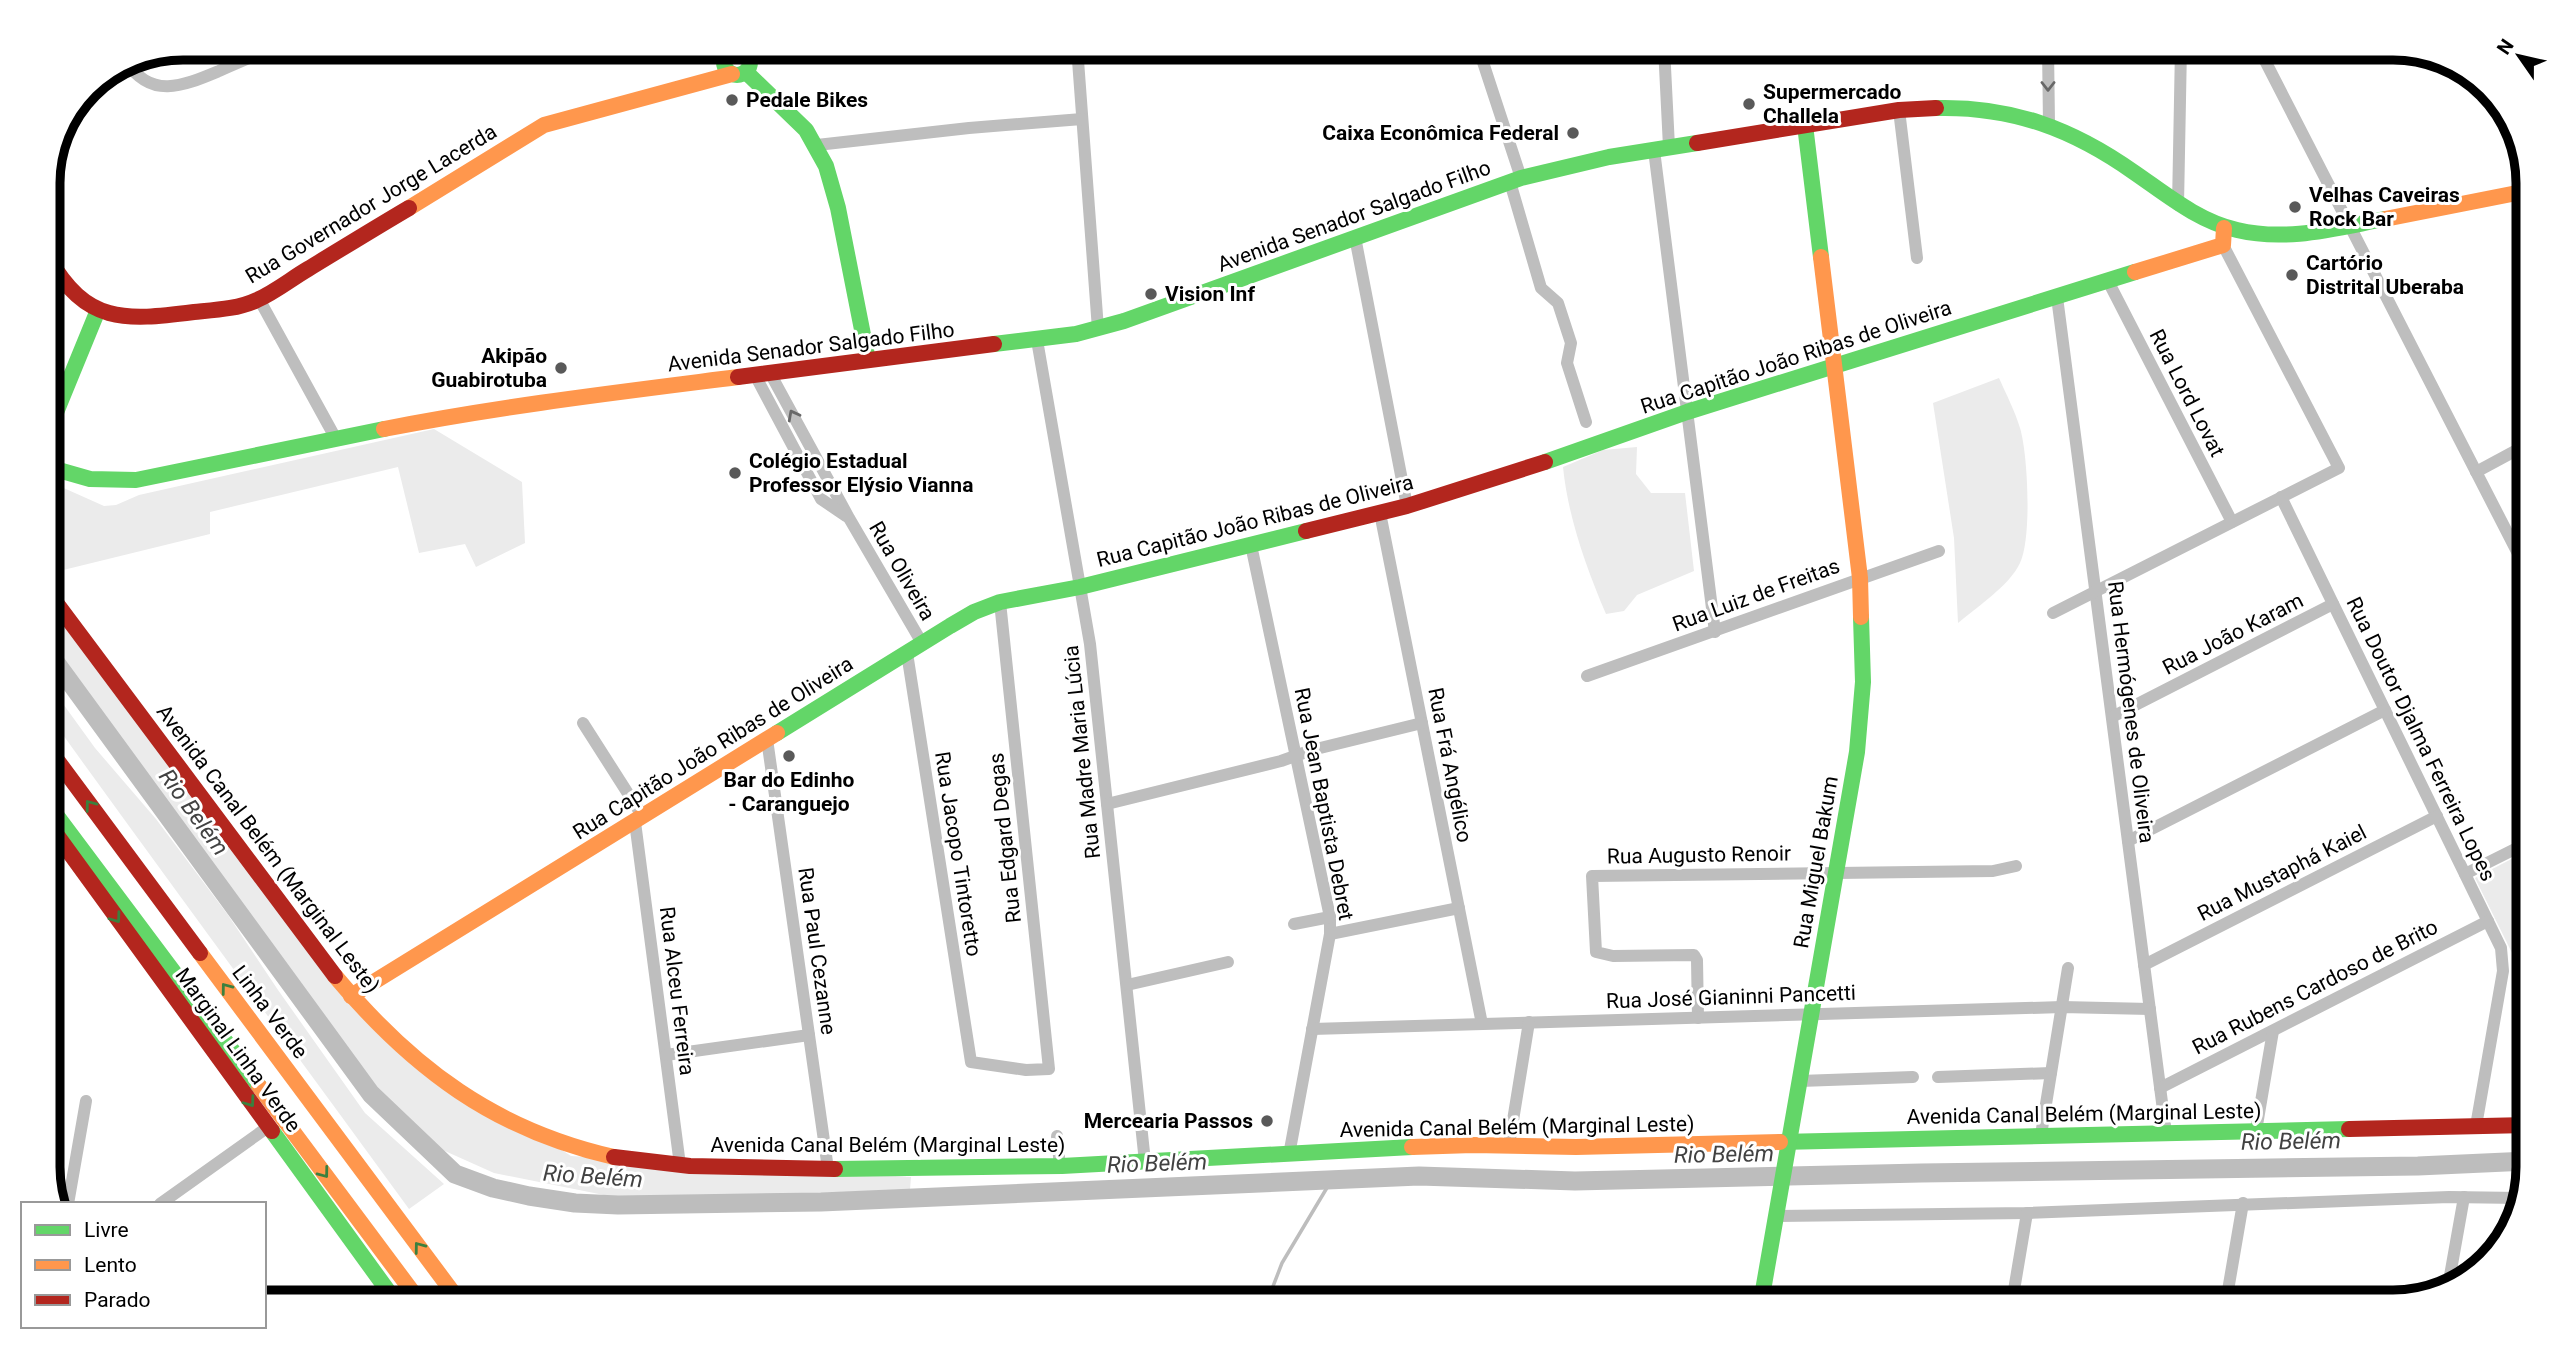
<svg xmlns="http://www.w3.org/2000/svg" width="2575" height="1349" font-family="Roboto,sans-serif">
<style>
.green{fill:#ebebeb}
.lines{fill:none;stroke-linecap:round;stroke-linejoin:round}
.stream{stroke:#bdbdbd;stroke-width:3.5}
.river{stroke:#bdbdbd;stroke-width:19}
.street{stroke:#bebebe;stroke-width:12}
.fast{stroke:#63d668;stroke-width:16}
.slow{stroke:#ff974d;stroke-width:16}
.jam{stroke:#b3261e;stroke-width:16}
.oneway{stroke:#686868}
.oneway2{stroke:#3b803e}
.poi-dot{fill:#595959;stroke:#fff;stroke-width:2.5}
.labels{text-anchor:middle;stroke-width:6;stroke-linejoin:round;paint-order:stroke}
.poi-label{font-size:21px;font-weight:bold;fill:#000;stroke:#fff;text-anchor:start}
.street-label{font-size:21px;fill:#000;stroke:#fff}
.water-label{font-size:23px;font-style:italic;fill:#424242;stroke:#fff}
.rim{fill:none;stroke:#000;stroke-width:9}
</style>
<rect width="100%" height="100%" fill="#fff"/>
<g class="green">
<path d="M1999,378C2006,394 2015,411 2020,428C2028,454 2032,538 2020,563C2010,585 1977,607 1958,623L1954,538L1933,403Z"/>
<path d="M434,429L522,482L525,543L476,567L465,544L419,553L398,467L210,512V534L51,573L48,569V481L104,506L116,505L139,495Z"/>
<path d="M1637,447L1636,474L1651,493H1685L1694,571L1637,595L1624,611L1606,614C1586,567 1568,517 1563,467L1603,450Z"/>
<path d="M48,605L367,1023L571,1156L911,1177L910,1190L624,1199L494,1173L436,1147L375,1091L48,644Z"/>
<path d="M48,683L95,748L156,819L228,915L278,990L365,1113L444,1184L409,1209C289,1044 167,880 48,714Z"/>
<path d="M2525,852L2528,857V893L2523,900L2514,957L2475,878Z"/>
</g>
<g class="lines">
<path class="stream" d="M1267,1302L1282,1263L1331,1181"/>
<path class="river" d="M48,652L371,1094L455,1174L493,1188L529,1196L575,1203L618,1205L821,1202L1419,1176L1575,1181L1921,1173L2418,1166L2528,1161"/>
<g class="street">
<path d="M718,47L726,55"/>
<path d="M1077,47L1098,329"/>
<path d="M1478,47L1521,178"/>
<path d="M1664,47L1669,147"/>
<path d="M2048,47L2049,125"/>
<path d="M2258,47L2528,573"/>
<path d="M126,61C151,100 183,86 219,71C237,63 256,55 275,47"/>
<path d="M1899,110L1917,258"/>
<path d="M817,145L969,128L1082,119"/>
<path d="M1654,150L1715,632"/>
<path d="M1510,182L1541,288L1558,303L1571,343L1567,363L1586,422"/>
<path d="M2178,205L2181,47"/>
<path d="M1355,237L1407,506"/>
<path d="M2108,281L2232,522"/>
<path d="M2057,297L2166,1133"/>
<path d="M259,299L336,439"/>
<path d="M1037,340L1090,644L1145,1162"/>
<path d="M770,373L849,518L922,643"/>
<path d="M755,375L821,499L846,516"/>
<path d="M2476,472L2528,444"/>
<path d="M2281,497L2501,948L2503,971L2476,1126"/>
<path d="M1380,513L1482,1024"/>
<path d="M1251,545L1330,917V934L1289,1155"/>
<path d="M2053,613L2339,468L2223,245"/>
<path d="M907,653L971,1062L1026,1070L1049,1069L1000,602"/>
<path d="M1587,676L1939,551"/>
<path d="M2112,717L2333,604"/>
<path d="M583,723L643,817"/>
<path d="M767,739L828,1169"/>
<path d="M1107,804L1281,761L1312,750L1422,723"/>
<path d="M635,822L680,1165"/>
<path d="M2128,841L2385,710"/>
<path d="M2465,874L2527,843L2528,836"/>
<path d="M1294,924L1330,917"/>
<path d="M1330,934L1459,908"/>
<path d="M2144,965L2437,816"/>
<path d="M1127,985L1228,962"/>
<path d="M1698,1018L1697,960L1694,955L1613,956L1596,952L1592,876L1993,871L2016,866"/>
<path d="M1312,1029L2062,1007L2150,1009"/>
<path d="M666,1055L809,1035"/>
<path d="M1938,1077L2051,1073"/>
<path d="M1800,1081L1913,1077"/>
<path d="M2160,1088L2488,921"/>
<path d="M2256,1131L2273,1031"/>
<path d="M2041,1135L2068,968"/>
<path d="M1057,1136L1060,1167"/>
<path d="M1509,1145L1529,1022"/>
<path d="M68,1204L86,1101"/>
<path d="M160,1204L268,1127"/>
<path d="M1776,1216L2027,1213L2449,1197L2520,1198"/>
<path d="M2448,1287L2464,1197"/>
<path d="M2012,1302L2027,1213"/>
<path d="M2226,1302L2243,1203"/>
</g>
<g class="fast">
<circle cx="737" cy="62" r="13"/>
<path d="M746,72L806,130L826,166L838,208L868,360"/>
<path d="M1936,108C2012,106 2073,129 2135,173C2167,195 2198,221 2237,230C2287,242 2336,228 2385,219"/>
<path d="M1805,125L1821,257"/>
<path d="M994,344L1076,334L1124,321L1521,178L1609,157L1697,143"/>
<path d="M48,432L98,310"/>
<path d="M1545,462L1687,412L2135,272"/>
<path d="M48,467L90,479L136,480L384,429"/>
<path d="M777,733L950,626L974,612L1000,602L1080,587L1306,531"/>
<path d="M48,804L259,1086"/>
<path d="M272,1131L396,1302"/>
<path d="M1780,1142L2349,1129"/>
<path d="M835,1169L1062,1166L1412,1147"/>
<path d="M1761,1302L1857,752L1863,682L1861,617"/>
</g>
<g class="slow">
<path d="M409,208L544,125L732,74"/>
<path d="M2385,219L2527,191"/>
<path d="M1821,257L1860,578L1861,617"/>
<path d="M2135,272L2223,245L2224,228"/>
<path d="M384,429C501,406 620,392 738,377"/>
<path d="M200,953L460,1302"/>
<path d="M335,976C413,1069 495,1130 614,1157"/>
<path d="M351,996L777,733"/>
<path d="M259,1086L420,1302"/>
<path d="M1412,1147L1473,1145L1576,1147L1780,1142"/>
</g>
<g class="jam">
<path d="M1697,143L1899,110L1936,108"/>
<path d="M48,257C86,324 124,321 194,312C215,310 238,309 257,300C275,292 291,279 308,269C341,249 375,228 409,208"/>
<path d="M738,377L994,344"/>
<path d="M1306,531L1407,506L1545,462"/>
<path d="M48,592L335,976"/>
<path d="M48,748L200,953"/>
<path d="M48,823L272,1131"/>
<path d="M2349,1129L2528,1125"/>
<path d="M614,1157L690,1166L835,1169"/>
</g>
</g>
<defs><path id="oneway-chevron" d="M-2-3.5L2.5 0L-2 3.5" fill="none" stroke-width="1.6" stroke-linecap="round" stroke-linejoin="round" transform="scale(1.75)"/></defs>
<g class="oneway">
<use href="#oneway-chevron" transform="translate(2048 86) rotate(90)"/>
<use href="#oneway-chevron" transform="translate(793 415) rotate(-118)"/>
</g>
<g class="oneway2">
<use href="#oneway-chevron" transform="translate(90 805) rotate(-127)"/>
<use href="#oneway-chevron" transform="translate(116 918) rotate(54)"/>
<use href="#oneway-chevron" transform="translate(226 988) rotate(-127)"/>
<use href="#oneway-chevron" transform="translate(250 1102) rotate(54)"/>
<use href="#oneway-chevron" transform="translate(324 1173) rotate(53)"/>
<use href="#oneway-chevron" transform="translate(419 1247) rotate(-127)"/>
</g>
<g class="poi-dot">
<circle cx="732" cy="100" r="7"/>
<circle cx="1749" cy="104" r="7"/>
<circle cx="1573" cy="133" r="7"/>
<circle cx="2295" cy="207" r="7"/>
<circle cx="2292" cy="275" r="7"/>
<circle cx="1151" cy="294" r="7"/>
<circle cx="561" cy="368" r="7"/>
<circle cx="735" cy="473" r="7"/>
<circle cx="789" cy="756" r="7"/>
<circle cx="1267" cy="1121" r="7"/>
</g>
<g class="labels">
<g class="poi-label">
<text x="1763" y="99">Supermercado<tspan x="1763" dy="24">Challela</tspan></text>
<text x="746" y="107">Pedale Bikes</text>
<text x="1559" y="140" text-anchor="end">Caixa Econômica Federal</text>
<text x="2309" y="202">Velhas Caveiras<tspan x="2309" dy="24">Rock Bar</tspan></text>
<text x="2306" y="270">Cartório<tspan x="2306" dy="24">Distrital Uberaba</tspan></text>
<text x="1165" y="301">Vision Inf</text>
<text x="547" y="363" text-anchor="end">Akipão<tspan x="547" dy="24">Guabirotuba</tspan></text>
<text x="749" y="468">Colégio Estadual<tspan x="749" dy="24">Professor Elýsio Vianna</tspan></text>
<text x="789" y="787" text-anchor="middle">Bar do Edinho<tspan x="789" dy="24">- Caranguejo</tspan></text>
<text x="1253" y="1128" text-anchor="end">Mercearia Passos</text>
</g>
<g class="street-label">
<text transform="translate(371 204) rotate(-31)" y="7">Rua Governador Jorge Lacerda</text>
<text transform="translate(1354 216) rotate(-20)" y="7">Avenida Senador Salgado Filho</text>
<text transform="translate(811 347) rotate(-7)" y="7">Avenida Senador Salgado Filho</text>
<text transform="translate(1796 357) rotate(-18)" y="7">Rua Capitão João Ribas de Oliveira</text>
<text transform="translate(2187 393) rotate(63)" y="7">Rua Lord Lovat</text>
<text transform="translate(1255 521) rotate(-14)" y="7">Rua Capitão João Ribas de Oliveira</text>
<text transform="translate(902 571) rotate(60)" y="7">Rua Oliveira</text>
<text transform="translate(1756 595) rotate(-20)" y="7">Rua Luiz de Freitas</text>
<text transform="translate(2233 634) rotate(-27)" y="7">Rua João Karam</text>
<text transform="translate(2131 712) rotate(83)" y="7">Rua Hermógenes de Oliveira</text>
<text transform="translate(2421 739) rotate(64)" y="7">Rua Doutor Djalma Ferreira Lopes</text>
<text transform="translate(713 748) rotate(-32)" y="7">Rua Capitão João Ribas de Oliveira</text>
<text transform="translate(1082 752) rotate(-96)" y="7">Rua Madre Maria Lúcia</text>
<text transform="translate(1450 765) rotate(79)" y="7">Rua Frá Angélico</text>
<text transform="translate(1324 804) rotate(79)" y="7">Rua Jean Baptista Debret</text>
<text transform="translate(1005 838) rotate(-96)" y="7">Rua Edgard Degas</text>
<text transform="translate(268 849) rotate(53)" y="7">Avenida Canal Belém (Marginal Leste)</text>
<text transform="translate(958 854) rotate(81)" y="7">Rua Jacopo Tintoretto</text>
<text transform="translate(1699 855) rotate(-1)" y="7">Rua Augusto Renoir</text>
<text transform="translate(1816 862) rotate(-80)" y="7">Rua Miguel Bakum</text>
<text transform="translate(2282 873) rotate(-27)" y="7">Rua Mustaphá Kaiel</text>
<text transform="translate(817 951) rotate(82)" y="7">Rua Paul Cezanne</text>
<text transform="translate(2315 987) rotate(-27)" y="7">Rua Rubens Cardoso de Brito</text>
<text transform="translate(677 991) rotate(83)" y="7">Rua Alceu Ferreira</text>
<text transform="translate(1731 997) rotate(-2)" y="7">Rua José Gianinni Pancetti</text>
<text transform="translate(270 1012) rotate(53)" y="7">Linha Verde</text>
<text transform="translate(238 1050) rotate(54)" y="7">Marginal Linha Verde</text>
<text transform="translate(2084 1114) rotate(-1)" y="7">Avenida Canal Belém (Marginal Leste)</text>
<text transform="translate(1517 1127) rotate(-1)" y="7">Avenida Canal Belém (Marginal Leste)</text>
<text x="888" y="1152">Avenida Canal Belém (Marginal Leste)</text>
</g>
<g class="water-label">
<text transform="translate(194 812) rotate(54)" y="8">Rio Belém</text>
<text transform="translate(2291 1141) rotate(-1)" y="8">Rio Belém</text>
<text transform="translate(1724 1154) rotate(-1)" y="8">Rio Belém</text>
<text transform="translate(1157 1163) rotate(-2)" y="8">Rio Belém</text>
<text transform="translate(593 1176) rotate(4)" y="8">Rio Belém</text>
</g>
</g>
<path d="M0 0H2575V1349H0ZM183 60H2393A123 123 0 0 1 2516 183V1167A123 123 0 0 1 2393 1290H183A123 123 0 0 1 60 1167V183A123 123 0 0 1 183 60Z" fill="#fff" fill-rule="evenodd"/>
<path class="rim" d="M183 60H2393A123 123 0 0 1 2516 183V1167A123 123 0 0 1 2393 1290H183A123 123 0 0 1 60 1167V183A123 123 0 0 1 183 60Z"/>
<rect x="21" y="1202" width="245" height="126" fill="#ffffff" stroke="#999999" stroke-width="2"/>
<rect x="35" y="1225" width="35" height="10" fill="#63d668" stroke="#999999" stroke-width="2"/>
<text x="84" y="1237" font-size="21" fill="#000000">Livre</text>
<rect x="35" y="1260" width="35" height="10" fill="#ff974d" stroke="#999999" stroke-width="2"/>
<text x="84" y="1272" font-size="21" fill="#000000">Lento</text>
<rect x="35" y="1295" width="35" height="10" fill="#b3261e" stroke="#999999" stroke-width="2"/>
<text x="84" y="1307" font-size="21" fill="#000000">Parado</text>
<g transform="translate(2519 56) rotate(304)" stroke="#ffffff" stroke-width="5" paint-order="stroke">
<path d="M0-5L12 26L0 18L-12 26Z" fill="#000000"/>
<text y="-10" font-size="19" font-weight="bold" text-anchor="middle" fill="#000000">N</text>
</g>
</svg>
